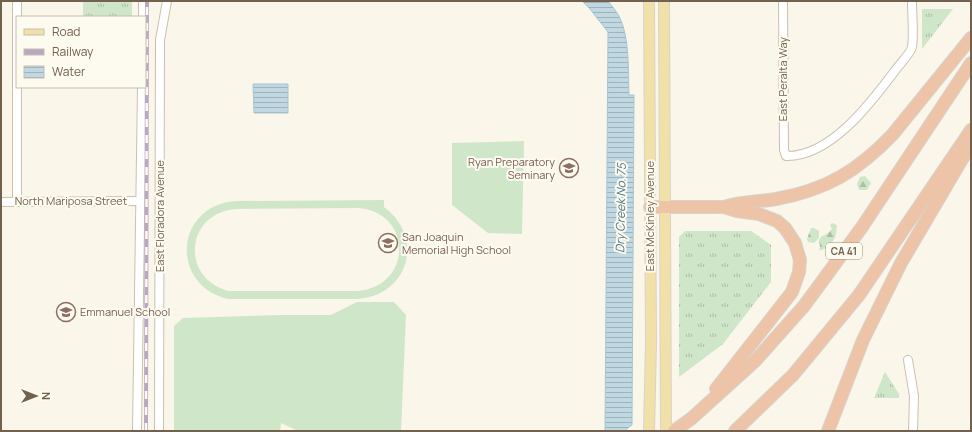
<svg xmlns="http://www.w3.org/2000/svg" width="972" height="432" font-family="Manrope,sans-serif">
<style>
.grass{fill:url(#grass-tufts)}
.forest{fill:url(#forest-firs)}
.pitch{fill:#d0e6c9;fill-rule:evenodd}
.water{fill:url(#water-rules);stroke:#a7c5d2}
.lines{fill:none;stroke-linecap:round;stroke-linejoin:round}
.minor-casing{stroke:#cbc0b0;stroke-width:10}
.major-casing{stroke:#d8d3ce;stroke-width:12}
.highway-casing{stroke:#d8d3ce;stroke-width:14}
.minor{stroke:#fff;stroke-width:8}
.major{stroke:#f1e1a9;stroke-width:10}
.highway{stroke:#edc4a7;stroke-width:12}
.rail-casing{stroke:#baa8c3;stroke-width:4}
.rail{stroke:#fdfaef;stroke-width:2.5;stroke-dasharray:8;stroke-linecap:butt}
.labels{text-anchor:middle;stroke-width:4;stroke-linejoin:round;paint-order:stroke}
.shield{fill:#fdfaef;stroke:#9c8f7f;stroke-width:1}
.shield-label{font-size:10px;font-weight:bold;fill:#72614f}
.street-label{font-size:11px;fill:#72614f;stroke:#fdfaef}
.education-label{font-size:11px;fill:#785e54;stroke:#fdfaef;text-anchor:start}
.water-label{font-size:12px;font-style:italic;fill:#4f7789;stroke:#fdfaef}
</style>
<defs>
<pattern id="grass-tufts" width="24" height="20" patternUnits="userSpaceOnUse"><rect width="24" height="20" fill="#d0e6c9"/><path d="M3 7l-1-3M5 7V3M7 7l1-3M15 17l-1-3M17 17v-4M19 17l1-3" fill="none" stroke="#adbea6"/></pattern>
<pattern id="forest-firs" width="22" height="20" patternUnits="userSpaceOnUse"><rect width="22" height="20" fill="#d0e6c9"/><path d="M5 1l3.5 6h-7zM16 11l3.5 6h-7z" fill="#adbea6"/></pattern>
<pattern id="water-rules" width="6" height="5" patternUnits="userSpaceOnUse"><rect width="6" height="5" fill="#bfd8e2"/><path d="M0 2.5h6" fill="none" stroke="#a0b3ba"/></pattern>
</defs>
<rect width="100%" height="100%" fill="#faf6e9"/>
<g class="grass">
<rect x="83" y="1" width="49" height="16"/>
<path d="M922,9H953L922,49Z"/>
<path d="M685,231H751L771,245V282L723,344L679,377V237Z"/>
<path d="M885,372L899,394V398H874Z"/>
</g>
<g class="forest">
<path d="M865,176L871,183L867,190H859L857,184L860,177Z"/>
<path d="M832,223L837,225C836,229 837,234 835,237C833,243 825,251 819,250L820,247L819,240L821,237L828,233L832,229L830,225Z"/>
<path d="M811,228H814L819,231V238L814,243L808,242L807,239Z"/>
</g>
<g class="pitch">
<path d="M524,141L522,234L488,233L452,205V143Z"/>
<path d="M384,200V207C425,237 409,295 358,299H228C169,285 175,205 236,201ZM358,208C413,212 413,286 358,291H229C180,279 185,213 236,209Z"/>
<path d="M357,302H394L406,315L401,431H298L281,423L280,431H174V326L183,318L282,315H331Z"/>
</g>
<g class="water">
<path d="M582,1H608C612,6 616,11 619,16C630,37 628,71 629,95H634L632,425L624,431H605L608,32L590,9Z"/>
<path d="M253,84H288V113H254Z"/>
</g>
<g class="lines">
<g class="minor-casing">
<g id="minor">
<path d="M17,1V202"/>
<path d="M783,1L784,150L786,156C830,157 870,104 894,72C898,66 911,53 912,47C914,36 912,14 912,1"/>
<path d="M143,17V1"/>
<path d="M1,202L140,201"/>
<path d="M908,360L914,396L913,431"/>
<path d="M137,431L142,87"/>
<path d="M159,431L160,40L167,1"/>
</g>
</g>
<g class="major-casing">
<g id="major">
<path d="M649,1L651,343L649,431"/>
<path d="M664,1L666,431"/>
</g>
</g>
<g class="highway-casing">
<g id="highway">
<path d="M650,207H724L737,211L759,214L777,221L785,228L795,243L800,260L799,272L792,292L716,389"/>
<path d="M724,207C741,201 759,202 776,199C826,190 858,171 893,134L971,38"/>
<path d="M674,431L692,418L755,361L804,306L862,227L971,63"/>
<path d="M735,431L793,375L859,295L971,130"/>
<path d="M828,431L863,340L901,263L971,144"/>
</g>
</g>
<use href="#minor" class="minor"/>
<use href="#major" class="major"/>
<use href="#highway" class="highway"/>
<g class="rail-casing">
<path id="rail" d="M146,431L147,1"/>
</g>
<use href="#rail" class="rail"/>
</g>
<defs>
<g id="school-ring" transform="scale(1)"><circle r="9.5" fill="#fdfaef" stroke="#8d6e63" stroke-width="1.5"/><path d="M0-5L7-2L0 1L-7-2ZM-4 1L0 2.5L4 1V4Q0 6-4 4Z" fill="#8d6e63"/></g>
</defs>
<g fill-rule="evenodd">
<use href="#school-ring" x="569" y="168"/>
<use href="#school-ring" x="388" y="243"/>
<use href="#school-ring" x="66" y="312"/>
</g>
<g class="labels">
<rect class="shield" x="826" y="243" width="36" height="16" rx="3"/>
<g class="shield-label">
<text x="844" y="255">CA 41</text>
</g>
<g class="street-label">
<text transform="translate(783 79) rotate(-90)" y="4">East Peralta Way</text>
<text x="71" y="205">North Mariposa Street</text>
<text transform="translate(160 216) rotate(-90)" y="4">East Floradora Avenue</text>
<text transform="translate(650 216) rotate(-90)" y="4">East McKinley Avenue</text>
</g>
<g class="education-label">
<text x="555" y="166" text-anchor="end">Ryan Preparatory<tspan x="555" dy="13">Seminary</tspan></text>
<text x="402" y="241">San Joaquin<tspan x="402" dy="13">Memorial High School</tspan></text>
<text x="80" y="316">Emmanuel School</text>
</g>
<g class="water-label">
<text transform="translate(621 208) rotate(-89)" y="4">Dry Creek No. 75</text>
</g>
</g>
<rect width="972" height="432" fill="none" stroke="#72614f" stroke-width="4"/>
<rect x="16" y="16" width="130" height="72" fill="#fdfaef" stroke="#c5bdaf"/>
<rect x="24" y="29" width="20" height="6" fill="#f1e1a9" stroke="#c5bdaf"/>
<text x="52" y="36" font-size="12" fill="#72614f">Road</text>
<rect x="24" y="49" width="20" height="6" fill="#baa8c3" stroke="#c5bdaf"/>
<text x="52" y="56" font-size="12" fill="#72614f">Railway</text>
<rect x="24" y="66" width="20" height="12" fill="url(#water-rules)" stroke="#c5bdaf"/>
<text x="52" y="76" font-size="12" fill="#72614f">Water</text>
<g transform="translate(36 396) rotate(90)" stroke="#fdfaef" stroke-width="3" paint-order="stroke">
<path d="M0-3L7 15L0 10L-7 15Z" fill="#72614f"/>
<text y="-6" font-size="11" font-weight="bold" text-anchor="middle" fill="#72614f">N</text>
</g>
</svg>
